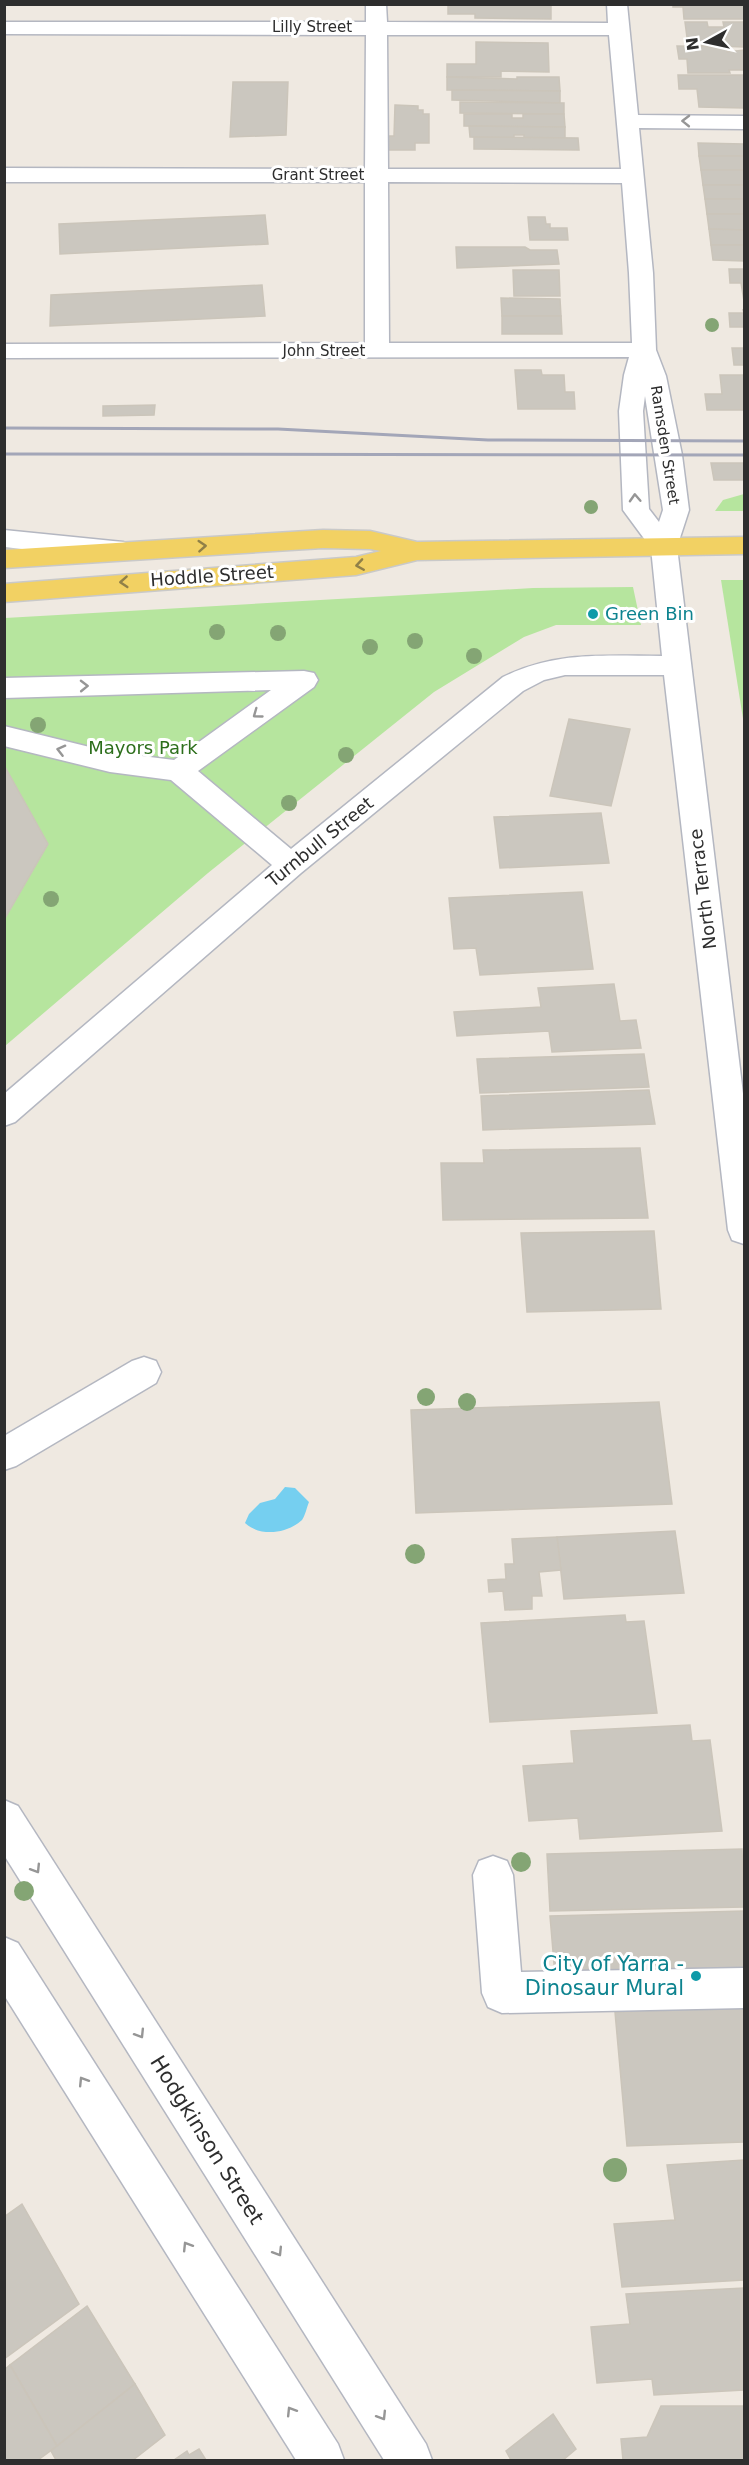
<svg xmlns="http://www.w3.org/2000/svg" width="749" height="2465" font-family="'DejaVu Sans',sans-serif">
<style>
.green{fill:#b6e59e}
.water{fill:#75cff0}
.building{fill:#cbc7bf;stroke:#cbc5ba;stroke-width:1.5}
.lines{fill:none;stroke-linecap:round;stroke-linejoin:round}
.minor-casing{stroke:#b4b7c1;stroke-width:3}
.major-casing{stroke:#c9c9c9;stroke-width:3}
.minor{fill:#fff;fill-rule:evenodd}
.major{fill:#f2d163;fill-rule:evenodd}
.rail{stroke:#a3a6b8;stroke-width:3}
.tree{fill:#84a574}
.oneway{stroke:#969696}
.oneway2{stroke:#908048}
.culture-dot{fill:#0f9aa8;stroke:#fff;stroke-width:2}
.labels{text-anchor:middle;stroke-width:6;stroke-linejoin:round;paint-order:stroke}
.far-street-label{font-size:15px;fill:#2e2e2e;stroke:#fff}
.street-label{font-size:18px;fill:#2e2e2e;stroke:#fff}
.culture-label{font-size:18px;fill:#0d838f;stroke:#fff;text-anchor:start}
.park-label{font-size:18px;fill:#2c6e1b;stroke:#fff}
.near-culture-label{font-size:21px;fill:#0d838f;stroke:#fff;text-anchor:end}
.near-street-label{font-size:21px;fill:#2e2e2e;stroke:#fff}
</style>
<rect width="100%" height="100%" fill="#efe9e1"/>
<g class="green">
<path d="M744,494V511H715L723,500Z"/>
<path d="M721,580H744V725Z"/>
<path d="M633,587L641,625H556L524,637L434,692L208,873L5,1046V618L533,588Z"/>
</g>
<path class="water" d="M285,1487L295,1488L309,1502C307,1507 305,1516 302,1520C287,1534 260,1537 245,1523L249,1514L260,1503L275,1499Z"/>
<g class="building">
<path d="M448,4H551V19L475,18V14H448Z"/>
<path d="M673,4H744V19H684L683,7H673Z"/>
<path d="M685,22H707L708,27H724L723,22H744V47L688,45Z"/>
<path d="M476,42L548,43L549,72L501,71V77H447V64H476Z"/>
<path d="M677,46L726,47L727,52L744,50V70H729L730,73H688L687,59H679Z"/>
<path d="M678,75H744V108L699,107L697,89H679Z"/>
<path d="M447,77L517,79V77H559L560,91L447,90Z"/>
<path d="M233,82H288L286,135L230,137Z"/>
<path d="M452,90L560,91V103L452,100Z"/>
<path d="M460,102L564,103V114L460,113Z"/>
<path d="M395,105L418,106V110H423V114H429V143H415V150H382V136H394Z"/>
<path d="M464,114H512V118H523V114H564L565,127L464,126Z"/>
<path d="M469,126L565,127V138H524V135H514V138L470,137Z"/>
<path d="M474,137L578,138L579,150L474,149Z"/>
<path d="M698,143L744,144V156H699Z"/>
<path d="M699,156H744V170H701Z"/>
<path d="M701,170H744V185H703Z"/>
<path d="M703,185H744V199H705Z"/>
<path d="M705,199H744V214H707Z"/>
<path d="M707,214H744V230L709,229Z"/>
<path d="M265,215L268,244L60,254L59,224Z"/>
<path d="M528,217H545L546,224H550V228H567L568,240H530Z"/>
<path d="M709,229L744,230V245H711Z"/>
<path d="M711,245H744V261L713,260Z"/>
<path d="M456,247H525L530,250H557L559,264L457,268Z"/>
<path d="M729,269H744V301L741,283H730Z"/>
<path d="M513,270H559L560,296H514Z"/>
<path d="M262,285L265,316L50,326L51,295Z"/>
<path d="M501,298L560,299L561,316H502Z"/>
<path d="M743,310H744V327H730L729,313H744Z"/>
<path d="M502,316H561L562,334H502Z"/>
<path d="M732,348H744V365H734Z"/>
<path d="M515,370H541L542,375H564L565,392H574L575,409H518Z"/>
<path d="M720,375H744V410H707L705,394H722Z"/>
<path d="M155,405L154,415L103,416V406Z"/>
<path d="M711,463H744V480H714Z"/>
<path d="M569,719L630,729L611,806L550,796Z"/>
<path d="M4,765L48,844L4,920Z"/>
<path d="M601,813L609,863L500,868L494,817Z"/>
<path d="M582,892L593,969L480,975L476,948L454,949L449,898Z"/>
<path d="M614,984L620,1021L636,1020L641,1048L552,1052L549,1031L457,1036L454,1012L541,1007L538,988Z"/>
<path d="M644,1054L649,1087L480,1093L477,1059Z"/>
<path d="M649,1090L655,1124L483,1130L481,1096Z"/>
<path d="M640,1148L648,1218L443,1220L441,1163H484L483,1150Z"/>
<path d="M654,1231L661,1309L527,1312L521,1233Z"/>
<path d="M659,1402L672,1504L416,1513L411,1410Z"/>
<path d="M675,1531L684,1593L564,1599L557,1537Z"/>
<path d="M557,1537L561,1570L539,1572L542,1596H532V1609L505,1610L503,1591L489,1592L488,1580L506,1579L505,1564H514L512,1539Z"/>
<path d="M625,1615L626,1622L644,1621L657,1713L490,1722L481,1623Z"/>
<path d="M690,1725L692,1741L710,1740L722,1831L580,1839L578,1818L529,1821L523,1766L574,1763L571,1731Z"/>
<path d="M742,1849L744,1907L550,1911L547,1854Z"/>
<path d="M744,1911V1971L555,1975L550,1916Z"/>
<path d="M744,2008V2142L627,2146L615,2012Z"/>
<path d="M744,2160V2280L622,2287L614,2224L675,2220L667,2165Z"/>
<path d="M22,2204L79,2304L4,2359V2217Z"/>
<path d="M744,2288V2390L654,2395L652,2379L597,2383L591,2327L630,2324L626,2294Z"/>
<path d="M87,2306L135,2384L57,2446L10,2365Z"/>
<path d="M10,2365L57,2446L38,2460H4V2370Z"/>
<path d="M135,2384L165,2435L133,2460H56L51,2451Z"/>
<path d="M661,2406H744V2460H623L621,2439L647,2437Z"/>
<path d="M553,2414L576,2449L563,2460H511L506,2451Z"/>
<path d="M199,2449L206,2460H174L187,2451L189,2455Z"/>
</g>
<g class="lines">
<g class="minor-casing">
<g id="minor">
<path d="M366,4H386L387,22L608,23L607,4H627L638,115L744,116V129L639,128L653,273L656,350L666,376L682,455L689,510L677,547L744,1102V1244L732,1240L728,1230L664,675H565L544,680L523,691L301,873L15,1122L4,1126V1094L272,865L171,780L110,772L4,746V726L110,752L174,760L271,690L4,698V678L304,671L314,673L318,680L314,687L198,771L291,849L503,677C557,651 604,656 662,656L651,548L623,510L619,411L624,375L629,357L4,358V344L365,343V182H4V168L365,169L366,35L4,34V22H366ZM387,35H609L621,169H388ZM388,182L622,183L629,273L632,343H389ZM645,396L663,510L659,522L649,509L643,411Z"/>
<path d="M4,530L123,542L132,545L136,551L132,557L123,560L4,547Z"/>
<path d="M144,1357L156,1361L161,1372L156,1383L16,1466L4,1470V1436L132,1361Z"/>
<path d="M4,1800L18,1806L426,2444L432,2460H384L4,1855Z"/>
<path d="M493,1856L507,1861L513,1875L521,1972L744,1968V2008L502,2013L488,2007L482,1993L473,1875L479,1861Z"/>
<path d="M4,1937L18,1943L338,2444L344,2460H296L4,1995Z"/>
</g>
</g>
<g class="major-casing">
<path id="major" d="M323,530L370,531L417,542L744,537V554L417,560L356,575L4,602V584L356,557L381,551L370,549L323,548L4,568V550Z"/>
</g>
<use href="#minor" class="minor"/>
<use href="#major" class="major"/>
<g class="rail">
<path d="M4,428L278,429L488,440L744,441"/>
<path d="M4,454L744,455"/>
</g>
</g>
<g class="tree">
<circle cx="712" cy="325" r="7"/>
<circle cx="591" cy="507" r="7"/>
<circle cx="217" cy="632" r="8"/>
<circle cx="278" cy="633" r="8"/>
<circle cx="415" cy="641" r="8"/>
<circle cx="370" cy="647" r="8"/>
<circle cx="474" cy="656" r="8"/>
<circle cx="38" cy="725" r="8"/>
<circle cx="346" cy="755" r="8"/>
<circle cx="289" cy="803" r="8"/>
<circle cx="51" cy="899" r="8"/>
<circle cx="426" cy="1397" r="9"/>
<circle cx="467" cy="1402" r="9"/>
<circle cx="415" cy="1554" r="10"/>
<circle cx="521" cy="1862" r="10"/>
<circle cx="24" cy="1891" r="10"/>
<circle cx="615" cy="2170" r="12"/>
</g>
<defs><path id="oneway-chevron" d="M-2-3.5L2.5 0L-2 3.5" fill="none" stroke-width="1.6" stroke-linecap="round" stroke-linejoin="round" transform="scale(1.5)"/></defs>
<g class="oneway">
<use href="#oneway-chevron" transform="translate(686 121) rotate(-179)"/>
<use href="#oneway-chevron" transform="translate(635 498) rotate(-93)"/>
<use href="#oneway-chevron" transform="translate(84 686) rotate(-1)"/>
<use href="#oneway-chevron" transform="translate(257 714) rotate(144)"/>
<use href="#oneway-chevron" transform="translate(61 750) rotate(-166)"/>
<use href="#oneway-chevron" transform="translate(36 1869) rotate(58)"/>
<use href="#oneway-chevron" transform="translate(140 2034) rotate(58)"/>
<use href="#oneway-chevron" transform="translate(83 2081) rotate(-122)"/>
<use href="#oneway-chevron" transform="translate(187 2246) rotate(-122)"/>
<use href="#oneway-chevron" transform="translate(278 2252) rotate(58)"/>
<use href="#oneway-chevron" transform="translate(291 2411) rotate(-122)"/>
<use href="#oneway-chevron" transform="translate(382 2416) rotate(58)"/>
</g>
<g class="oneway2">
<use href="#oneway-chevron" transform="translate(202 546) rotate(-4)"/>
<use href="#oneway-chevron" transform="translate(360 565) rotate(171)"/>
<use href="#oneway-chevron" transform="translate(124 582) rotate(176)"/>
</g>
<g class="culture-dot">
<circle cx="593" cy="614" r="6"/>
<circle cx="696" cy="1976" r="6"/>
</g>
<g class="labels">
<g class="far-street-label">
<text x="312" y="32">Lilly Street</text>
<text x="318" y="180">Grant Street</text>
<text x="324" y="356">John Street</text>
<text transform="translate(665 445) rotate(81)" y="5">Ramsden Street</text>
</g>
<g class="street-label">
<text transform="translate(212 576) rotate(-4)" y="6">Hoddle Street</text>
<text transform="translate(320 842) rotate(-39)" y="6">Turnbull Street</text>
<text transform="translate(703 889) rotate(-97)" y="6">North Terrace</text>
</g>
<g class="culture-label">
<text x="605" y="620">Green Bin</text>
</g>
<g class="park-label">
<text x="143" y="754">Mayors Park</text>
</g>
<g class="near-culture-label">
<text x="684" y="1971">City of Yarra -<tspan x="684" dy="24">Dinosaur Mural</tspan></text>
</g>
<g class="near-street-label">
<text transform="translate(207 2140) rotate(58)" y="7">Hodgkinson Street</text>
</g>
</g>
<rect width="749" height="2465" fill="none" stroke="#2e2e2e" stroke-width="12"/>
<g transform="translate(707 42) rotate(262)" stroke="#ffffff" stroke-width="4.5" paint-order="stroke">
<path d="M0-4.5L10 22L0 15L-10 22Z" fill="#2e2e2e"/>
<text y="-9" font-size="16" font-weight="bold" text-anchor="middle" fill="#2e2e2e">N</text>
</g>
</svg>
